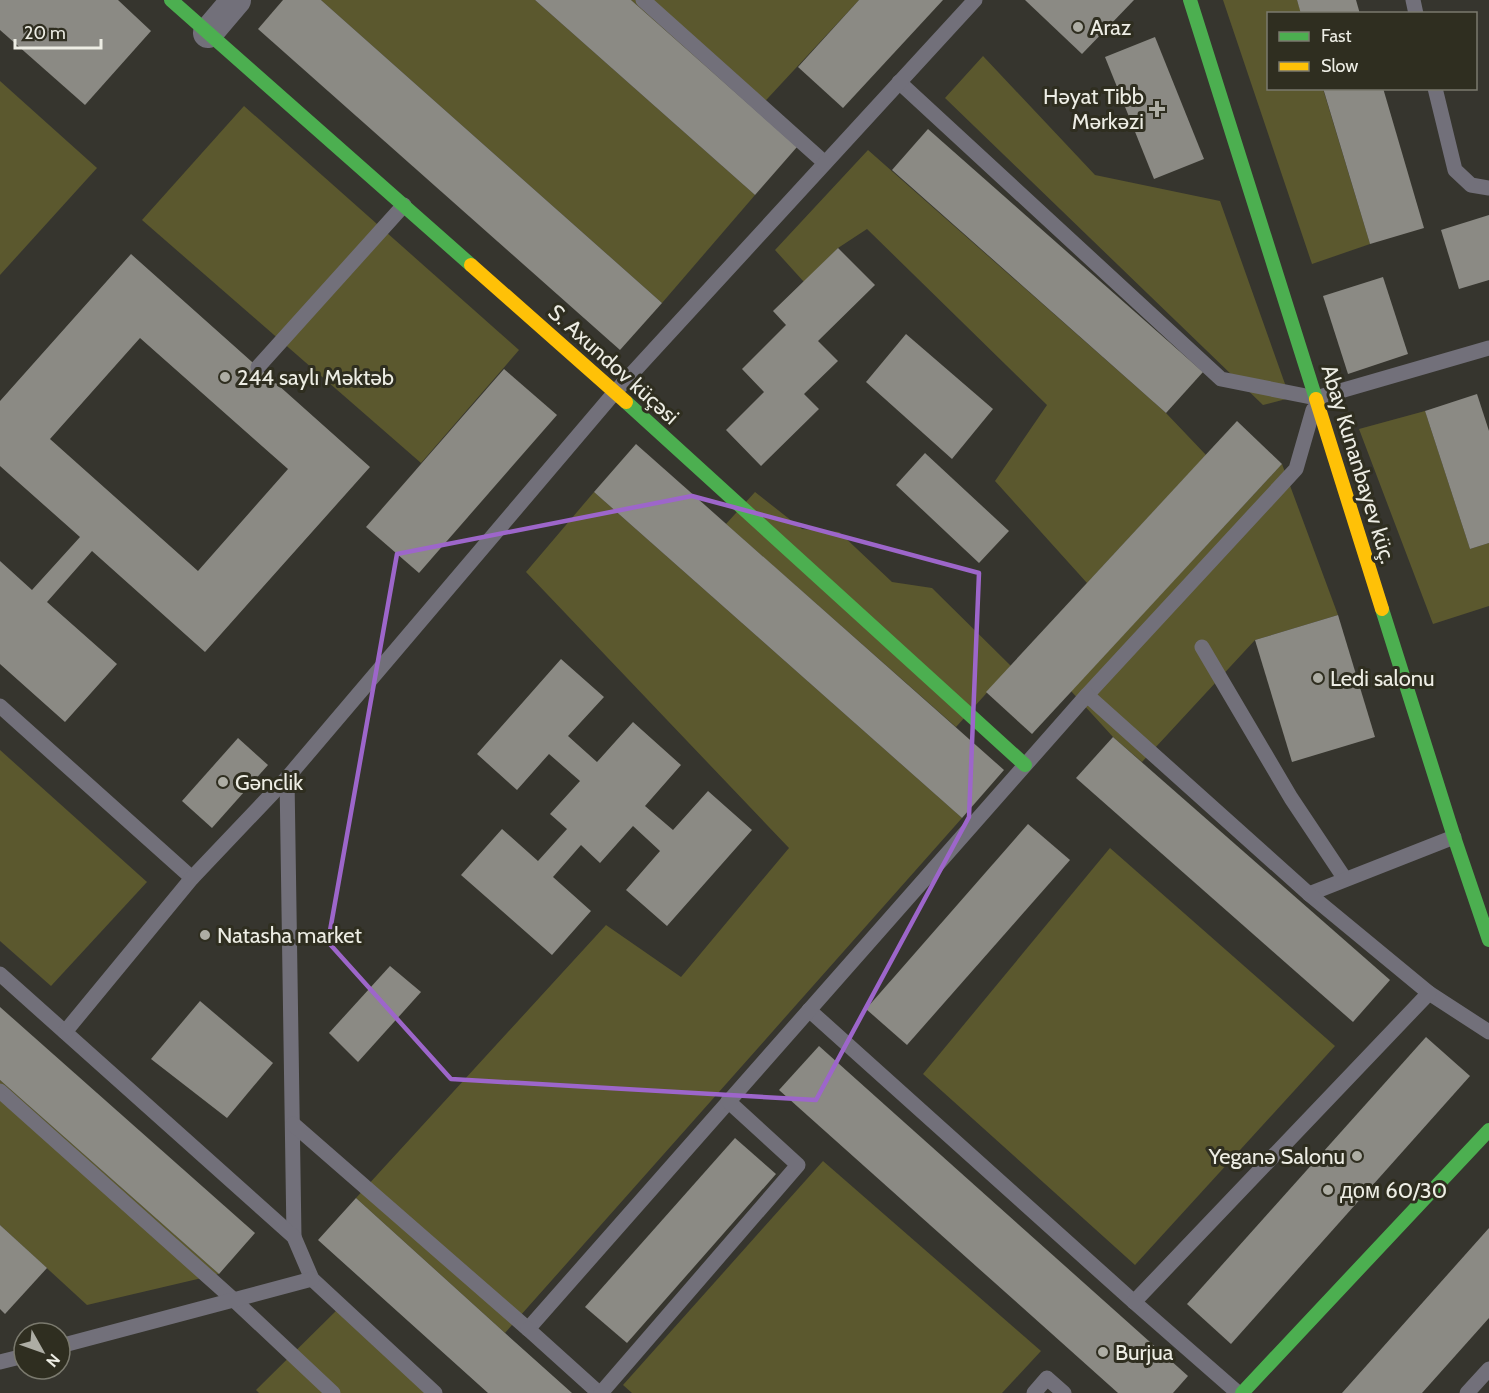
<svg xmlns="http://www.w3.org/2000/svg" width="1489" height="1393" font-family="Cabin,sans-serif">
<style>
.green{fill:#5b582e}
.building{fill:#8b8a84;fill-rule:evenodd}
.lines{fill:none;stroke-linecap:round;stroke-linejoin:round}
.lane{stroke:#72707a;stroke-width:15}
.street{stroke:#72707a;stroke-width:30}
.fast{stroke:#4caf50;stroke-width:14}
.slow{stroke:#ffc107;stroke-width:14}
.marked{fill:none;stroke:#9d66ca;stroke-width:4.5;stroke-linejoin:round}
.poi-dot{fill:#adada4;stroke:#2f2e20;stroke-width:2}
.labels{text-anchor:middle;stroke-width:6;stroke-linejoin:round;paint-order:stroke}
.poi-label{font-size:22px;fill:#edede4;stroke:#2f2e20;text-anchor:start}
.street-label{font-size:22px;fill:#edede4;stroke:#2f2e20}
</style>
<rect width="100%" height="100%" fill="#36352e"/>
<g class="green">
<path d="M321,0H535L755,195L662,303Z"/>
<path d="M631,0H859L756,111Z"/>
<path d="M1223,0H1297L1301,13L1268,14V88L1323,89L1370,244L1312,264Z"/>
<path d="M983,56L1095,175L1220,201L1290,398L1263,405L945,98Z"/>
<path d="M0,81L97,168L0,275Z"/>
<path d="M244,106L519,350L421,463L142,220Z"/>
<path d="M868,150L1166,413L1206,455L1087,583L995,481L1047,405L867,229L838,248L804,282L775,250Z"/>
<path d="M1425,411L1470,549L1489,543V606L1433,624L1359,429Z"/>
<path d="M1282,464L1338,615L1255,640L1142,762L1113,737L1071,691Z"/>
<path d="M594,492L962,818L505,1333L356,1198L606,925L681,977L789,848L526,572Z"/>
<path d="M755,492L802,529L839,532L892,582L932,588L1011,666L956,727L726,524Z"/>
<path d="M0,750L147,882L51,986L0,941Z"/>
<path d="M1110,848L1335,1046L1135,1265L923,1074Z"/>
<path d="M0,1080L219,1274L87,1305L0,1225Z"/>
<path d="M823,1161L1041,1351L1002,1393H632L623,1385Z"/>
<path d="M341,1306L435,1393H259L256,1390Z"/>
</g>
<g class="building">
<path d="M0,0H118L151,31L85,105L0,30Z"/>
<path d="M283,0H321L662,303L620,350L258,29Z"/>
<path d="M535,0H631L797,147L755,195Z"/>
<path d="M859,0H943L843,108L798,67Z"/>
<path d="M1025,0H1134L1082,54Z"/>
<path d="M1297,0H1356L1360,14H1301Z"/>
<path d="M1155,37L1204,159L1154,179L1105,57Z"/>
<path d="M1323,88H1383L1424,228L1370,244Z"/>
<path d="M928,129L1203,372L1166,413L892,170Z"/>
<path d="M1489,215V280L1459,289L1441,230Z"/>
<path d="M838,248L875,285L818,341L838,361L804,394L819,409L761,466L726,430L764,392L742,369L786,325L773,311Z"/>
<path d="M131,254L370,467L205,652L92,551L47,602L117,664L65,722L0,664V561L32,590L80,537L0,466V401ZM140,338L288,469L198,571L50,439Z"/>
<path d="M1383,277L1408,354L1348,374L1323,296Z"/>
<path d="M906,334L993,409L952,459L866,382Z"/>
<path d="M504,369L557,415L419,573L366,527Z"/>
<path d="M1477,394L1489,431V543L1470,549L1425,411Z"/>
<path d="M1237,421L1282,464L1032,734L986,692Z"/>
<path d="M636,444L1004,770L962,818L594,492Z"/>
<path d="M925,453L1009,531L979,563L896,485Z"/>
<path d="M1338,615L1375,737L1292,762L1255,640Z"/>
<path d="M561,659L604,697L568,736L597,762L633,722L681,765L645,806L673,830L708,791L752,830L667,926L626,890L660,851L633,826L600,863L581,845L553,877L591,911L552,955L461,875L502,829L538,861L567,829L550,814L580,781L549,754L517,790L477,754Z"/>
<path d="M1113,737L1390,980L1353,1022L1076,778Z"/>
<path d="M238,738L268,765L212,828L182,801Z"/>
<path d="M1028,824L1070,860L907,1045L866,1009Z"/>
<path d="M390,966L421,992L358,1062L329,1033Z"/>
<path d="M200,1001L273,1063L227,1118L151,1059Z"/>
<path d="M0,1007L255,1233L219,1274L0,1080Z"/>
<path d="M1426,1037L1470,1076L1231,1344L1187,1304Z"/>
<path d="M819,1046L1188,1376L1173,1393H1118L779,1090Z"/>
<path d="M735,1138L776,1174L627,1343L585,1307Z"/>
<path d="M356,1198L505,1333L572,1393H488L318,1240Z"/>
<path d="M0,1225L47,1268L5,1314L0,1309Z"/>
<path d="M1489,1228V1318L1422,1393H1342Z"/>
</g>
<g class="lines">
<g class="lane">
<path d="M643,0L825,163"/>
<path d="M1413,0L1416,14"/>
<path d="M899,82L1221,379L1316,398L1489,348"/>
<path d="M1435,88L1455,170L1471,185L1489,188"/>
<path d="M258,367L404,205"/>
<path d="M1202,647L1291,798L1345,879"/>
<path d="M1087,695L1296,469L1313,410"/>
<path d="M0,706L192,878"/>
<path d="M287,778L294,1237"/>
<path d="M1309,894L1454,837"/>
<path d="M0,974L294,1237L312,1279L435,1393"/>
<path d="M1429,993L1489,1032"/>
<path d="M809,1010L1134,1302L1238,1393"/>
<path d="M65,1032L192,878L287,778L615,392L975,0"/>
<path d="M0,1091L234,1300L333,1393"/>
<path d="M293,1124L528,1329L1087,695L1309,894L1429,993L1134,1302"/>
<path d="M528,1329L599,1393"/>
<path d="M60,1346L312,1279"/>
<path d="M0,1362L24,1356"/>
<path d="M601,1393L798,1165L728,1101"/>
<path d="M1034,1393L1047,1378L1064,1393"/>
<path d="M1467,1393L1489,1369"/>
</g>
<path class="street" d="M208,33L236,0"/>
<g class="fast">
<path d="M171,0L471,265"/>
<path d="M1190,0L1316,399"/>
<path d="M626,402L1025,765"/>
<path d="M1382,609L1454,837L1489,940"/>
<path d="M1242,1393L1489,1130"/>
</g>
<g class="slow">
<path d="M471,265L626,402"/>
<path d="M1316,399L1382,609"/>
</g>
</g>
<path class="marked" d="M692,496L979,573L969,817L816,1100L451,1079L328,942L397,554Z"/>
<g class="poi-dot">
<circle cx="1078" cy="27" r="6"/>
<path d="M1154 100h6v6h6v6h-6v6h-6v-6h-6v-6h6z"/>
<circle cx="225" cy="377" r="6"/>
<circle cx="1318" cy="678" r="6"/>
<circle cx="223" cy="782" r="6"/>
<circle cx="205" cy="935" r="6"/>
<circle cx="1357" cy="1156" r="6"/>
<circle cx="1328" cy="1190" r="6"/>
<circle cx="1103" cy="1352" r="6"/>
</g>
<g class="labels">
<g class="poi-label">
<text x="1090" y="35">Araz</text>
<text x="1144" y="104" text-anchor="end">Həyat Tibb<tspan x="1144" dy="25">Mərkəzi</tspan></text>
<text x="237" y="385">244 saylı Məktəb</text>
<text x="1330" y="686">Ledi salonu</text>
<text x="235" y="790">Gənclik</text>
<text x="217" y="943">Natasha market</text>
<text x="1345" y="1164" text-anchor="end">Yeganə Salonu</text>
<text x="1340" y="1198">дом 60/30</text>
<text x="1115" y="1360">Burjua</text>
</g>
<g class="street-label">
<text transform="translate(614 364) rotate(42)" y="8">S. Axundov küçəsi</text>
<text transform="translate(1359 464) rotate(73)" y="8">Abay Kunanbayev küç.</text>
</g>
</g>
<rect x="1267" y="12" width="210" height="78" fill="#2f2e20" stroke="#7b7a6e" stroke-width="1.5"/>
<rect x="1279" y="32" width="30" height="9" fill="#4caf50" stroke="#7b7a6e" stroke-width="1.5"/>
<text x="1321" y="42" font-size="18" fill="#edede4">Fast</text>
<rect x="1279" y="62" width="30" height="9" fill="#ffc107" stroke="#7b7a6e" stroke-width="1.5"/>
<text x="1321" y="72" font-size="18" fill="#edede4">Slow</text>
<g transform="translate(42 1351) rotate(130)"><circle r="28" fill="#2f2e20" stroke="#7b7a6e" stroke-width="1.5"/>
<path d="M0-4.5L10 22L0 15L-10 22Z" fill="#adada4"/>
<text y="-9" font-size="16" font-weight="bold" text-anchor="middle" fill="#edede4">N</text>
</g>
<path d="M15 39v9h86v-9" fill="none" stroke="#edede4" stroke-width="3"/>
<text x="24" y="39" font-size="18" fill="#edede4" stroke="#2f2e20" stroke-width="4.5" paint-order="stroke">20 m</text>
</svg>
